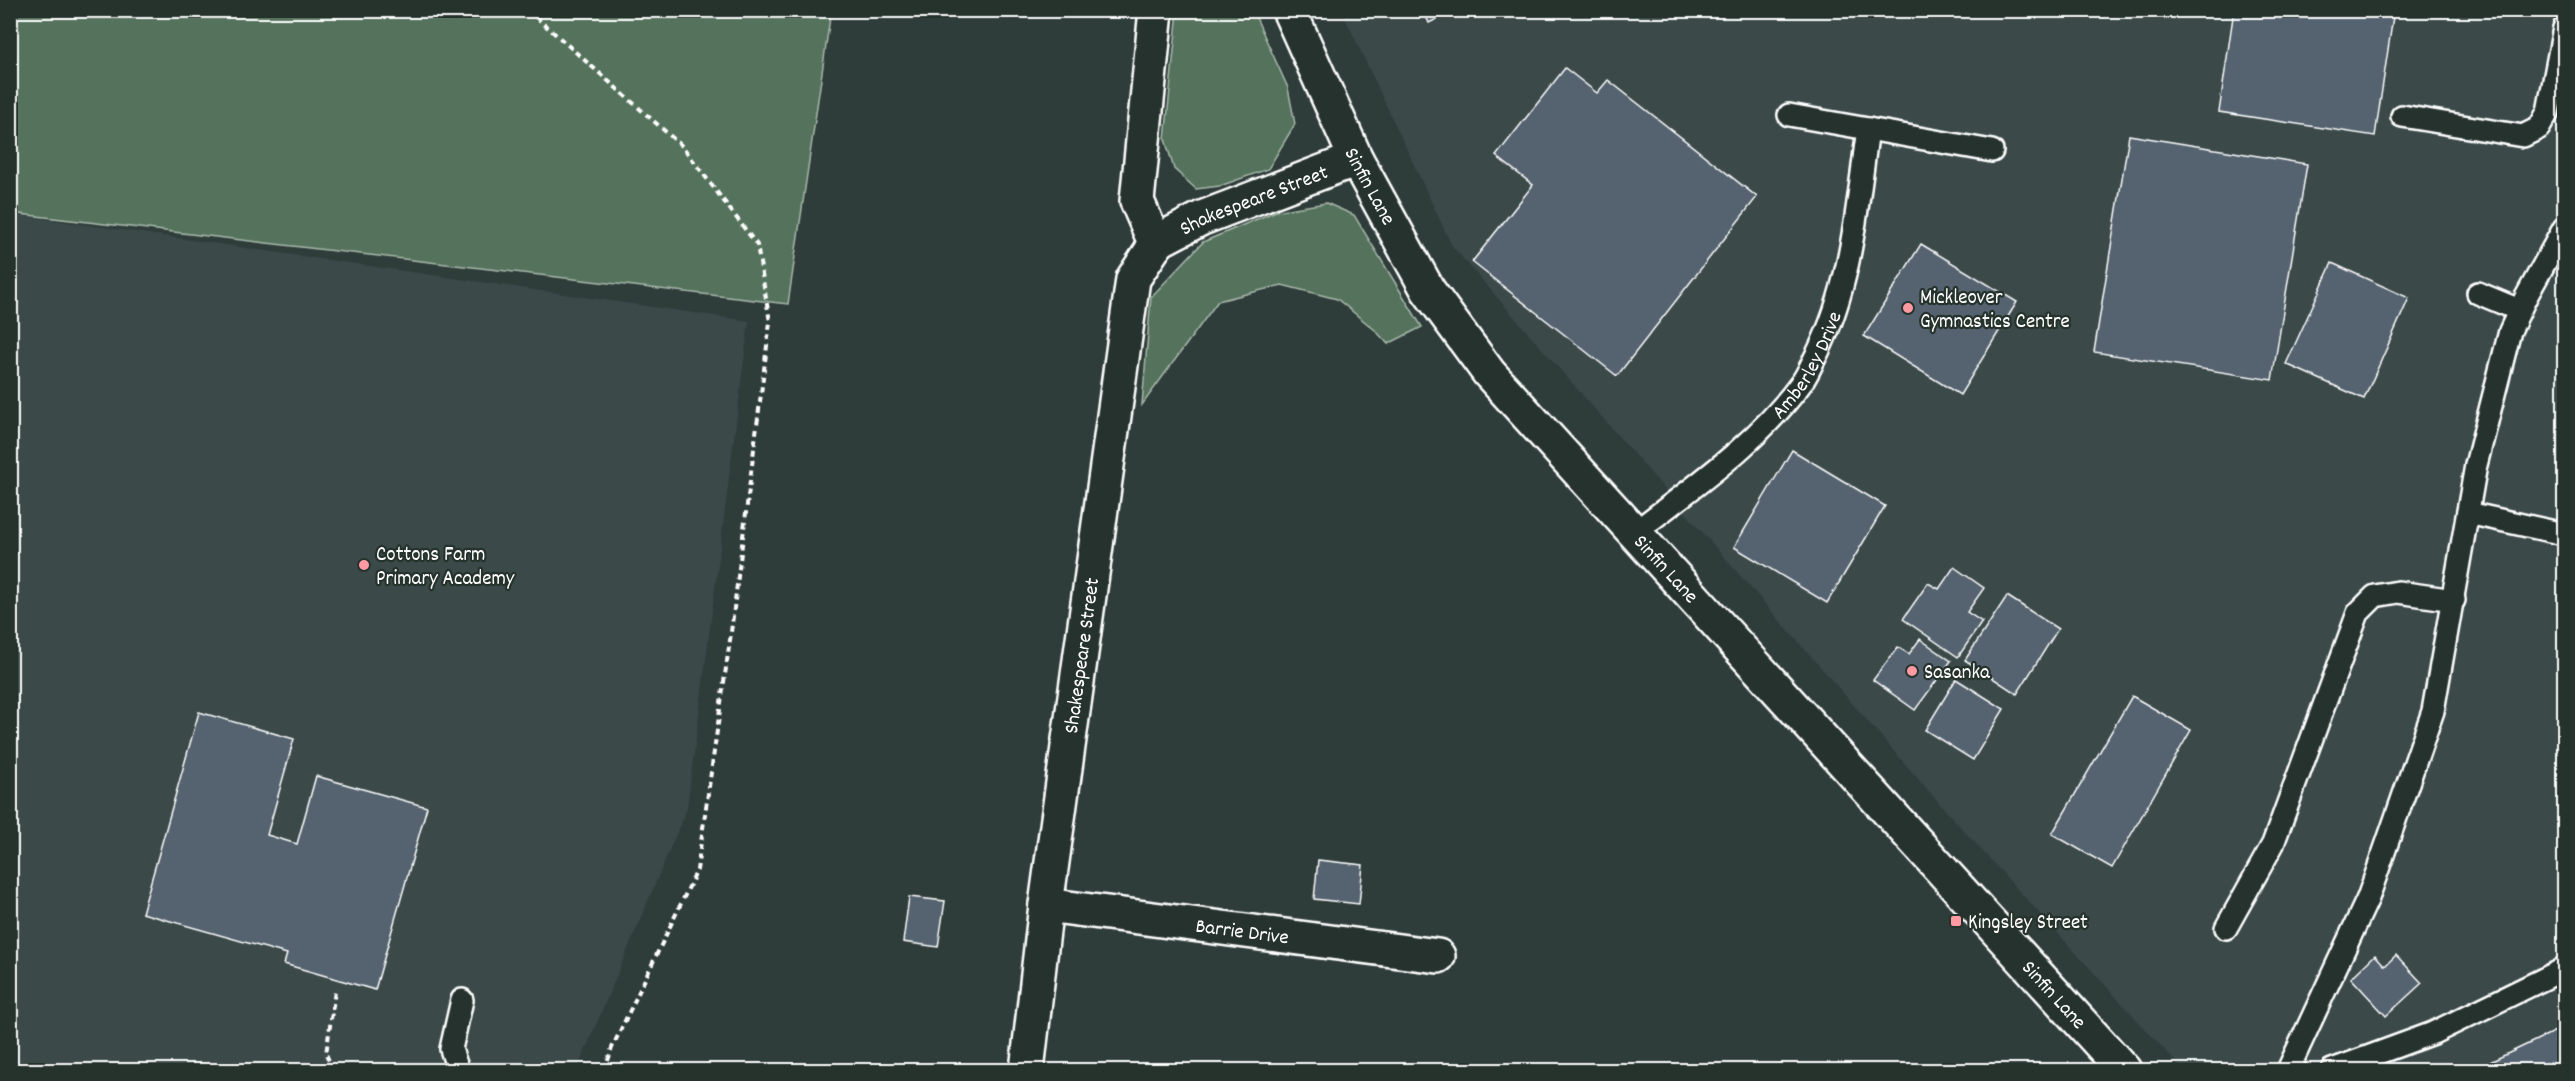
<svg xmlns="http://www.w3.org/2000/svg" width="2575" height="1081" font-family="Dekko,sans-serif">
<style>
.built{fill:#3a484a}
.green{fill:#54735c;stroke:#aab9ae;stroke-width:1.5}
.building{fill:#546370;stroke:#fff;stroke-width:1.5}
.lines{fill:none;stroke-linecap:round;stroke-linejoin:round}
.service-casing{stroke:#fff;stroke-width:26}
.minor-casing{stroke:#fff;stroke-width:38}
.tertiary-casing{stroke:#fff;stroke-width:38}
.path{stroke:#fff;stroke-width:4;stroke-dasharray:6 4.5;stroke-linecap:butt}
.service{stroke:#26332d;stroke-width:21}
.minor{stroke:#26332d;stroke-width:33}
.tertiary{stroke:#26332d;stroke-width:33}
.poi-dot{fill:#ff9aa2;stroke:#26332d;stroke-width:2}
.labels{text-anchor:middle;stroke-width:4.5;stroke-linejoin:round;paint-order:stroke}
.street-label{font-size:21px;fill:#fff;stroke:#26332d}
.poi-label{font-size:21px;fill:#fff;stroke:#26332d;text-anchor:start}
</style>
<rect width="100%" height="100%" fill="#2f3d3a"/>
<filter id="ink" filterUnits="userSpaceOnUse"><feTurbulence type="fractalNoise" baseFrequency=".0167" numOctaves="2"/><feDisplacementMap in="SourceGraphic" scale="12" xChannelSelector="R" yChannelSelector="G"/><feConvolveMatrix kernelMatrix="1 2 1 2 8 2 1 2 1" color-interpolation-filters="sRGB"/></filter>
<g filter="url(#ink)">
<g class="built">
<path d="M1342,11H2564V1070H2183L1955,821L1452,246Z"/>
<path d="M11,214L749,321L687,808L577,1070H11Z"/>
</g>
<g class="green">
<path d="M11,10L831,11L788,304L11,213Z"/>
<path d="M1178,11H1253L1288,88L1295,124L1268,169L1220,186L1196,189L1174,169L1165,139Z"/>
<path d="M1326,203L1354,215L1422,327L1388,344L1375,330L1337,299L1282,285L1218,301L1142,405L1151,297L1203,242L1276,211Z"/>
</g>
<g class="building">
<path d="M1423,10H1455L1429,23Z"/>
<path d="M2234,10H2394L2375,136L2219,112Z"/>
<path d="M1565,68L1597,93L1608,80L1757,197L1617,376L1472,262L1533,185L1496,156Z"/>
<path d="M2129,135L2307,164L2272,380L2094,352Z"/>
<path d="M1921,244L2017,302L1960,395L1864,336Z"/>
<path d="M2332,263L2409,298L2364,399L2286,364Z"/>
<path d="M1792,450L1885,506L1827,603L1734,547Z"/>
<path d="M1954,567L1984,588L1967,612L1982,622L1958,657L1903,619L1928,583L1939,589Z"/>
<path d="M2007,596L2058,629L2017,694L1965,660Z"/>
<path d="M1920,639L1951,661L1915,710L1873,680L1898,647L1909,654Z"/>
<path d="M1956,679L2004,709L1973,760L1925,730Z"/>
<path d="M2132,696L2191,730L2112,868L2052,834Z"/>
<path d="M199,712L294,739L267,835L297,844L316,776L427,807L375,990L284,964L287,954L142,913Z"/>
<path d="M1318,860L1363,865L1359,904L1314,899Z"/>
<path d="M909,897L945,901L938,947L903,942Z"/>
<path d="M2375,955L2385,966L2396,955L2422,983L2386,1016L2351,978Z"/>
<path d="M2564,1027V1070H2473Z"/>
</g>
<g class="lines">
<g class="service-casing">
<g id="service">
<path d="M1789,115L1992,151"/>
<path d="M2402,116L2523,136L2539,128L2548,112L2564,28"/>
<path d="M2478,293L2519,310"/>
<path d="M2468,513L2564,534"/>
<path id="s1" d="M1634,533C1693,487 1757,444 1802,382C1808,374 1812,363 1817,354C1852,284 1857,205 1868,129"/>
<path d="M2226,928L2273,844L2358,613L2375,596L2398,592L2454,600"/>
<path d="M458,1070L451,1049L462,1000"/>
<path d="M2288,1070L2368,898L2433,711L2476,465L2510,331L2526,297L2564,228"/>
<path d="M2332,1070L2433,1033L2564,969"/>
</g>
</g>
<g class="minor-casing">
<g id="minor">
<path d="M1156,10L1137,201L1156,245"/>
<path id="s2" d="M1046,905L1438,956"/>
<path id="s3" d="M1027,1070L1046,905L1133,279L1158,241L1202,218L1356,159"/>
</g>
</g>
<g class="tertiary-casing">
<g id="tertiary">
<path id="s4" d="M1289,10L1356,159L1428,290L1489,373L2124,1070"/>
</g>
</g>
<g class="path">
<path d="M528,10L683,147L757,245L770,322L730,640L697,870L612,1048L605,1070"/>
<path d="M333,1070L326,1054L335,991"/>
</g>
<use href="#service" class="service"/>
<use href="#minor" class="minor"/>
<use href="#tertiary" class="tertiary"/>
</g>
</g>
<g class="poi-dot">
<circle cx="1908" cy="308" r="6"/>
<circle cx="364" cy="565" r="6"/>
<circle cx="1912" cy="671" r="6"/>
<rect x="1950" y="915" width="12" height="12" rx="3"/>
</g>
<g class="labels">
<g class="street-label">
<text dy="7" stroke="none"><textPath href="#s4" startOffset="194">Sinfin Lane</textPath></text>
<text dy="7" stroke="none"><textPath href="#s3" startOffset="948">Shakespeare Street</textPath></text>
<text dy="7" stroke="none"><textPath href="#s1" startOffset="244">Amberley Drive</textPath></text>
<text dy="7" stroke="none"><textPath href="#s4" startOffset="680">Sinfin Lane</textPath></text>
<text dy="7" stroke="none"><textPath href="#s3" startOffset="418">Shakespeare Street</textPath></text>
<text dy="7" stroke="none"><textPath href="#s2" startOffset="198">Barrie Drive</textPath></text>
<text dy="7" stroke="none"><textPath href="#s4" startOffset="1256">Sinfin Lane</textPath></text>
</g>
<g class="poi-label">
<text x="1920" y="303">Mickleover<tspan x="1920" dy="24">Gymnastics Centre</tspan></text>
<text x="376" y="560">Cottons Farm<tspan x="376" dy="24">Primary Academy</tspan></text>
<text x="1924" y="678">Sasanka</text>
<text x="1968" y="928">Kingsley Street</text>
</g>
</g>
<rect width="2575" height="1081" fill="none" stroke="#26332d" stroke-width="36"/>
<rect x="18" y="18" width="2539" height="1045" fill="none" stroke="#fff" stroke-width="2" filter="url(#ink)"/>
</svg>
